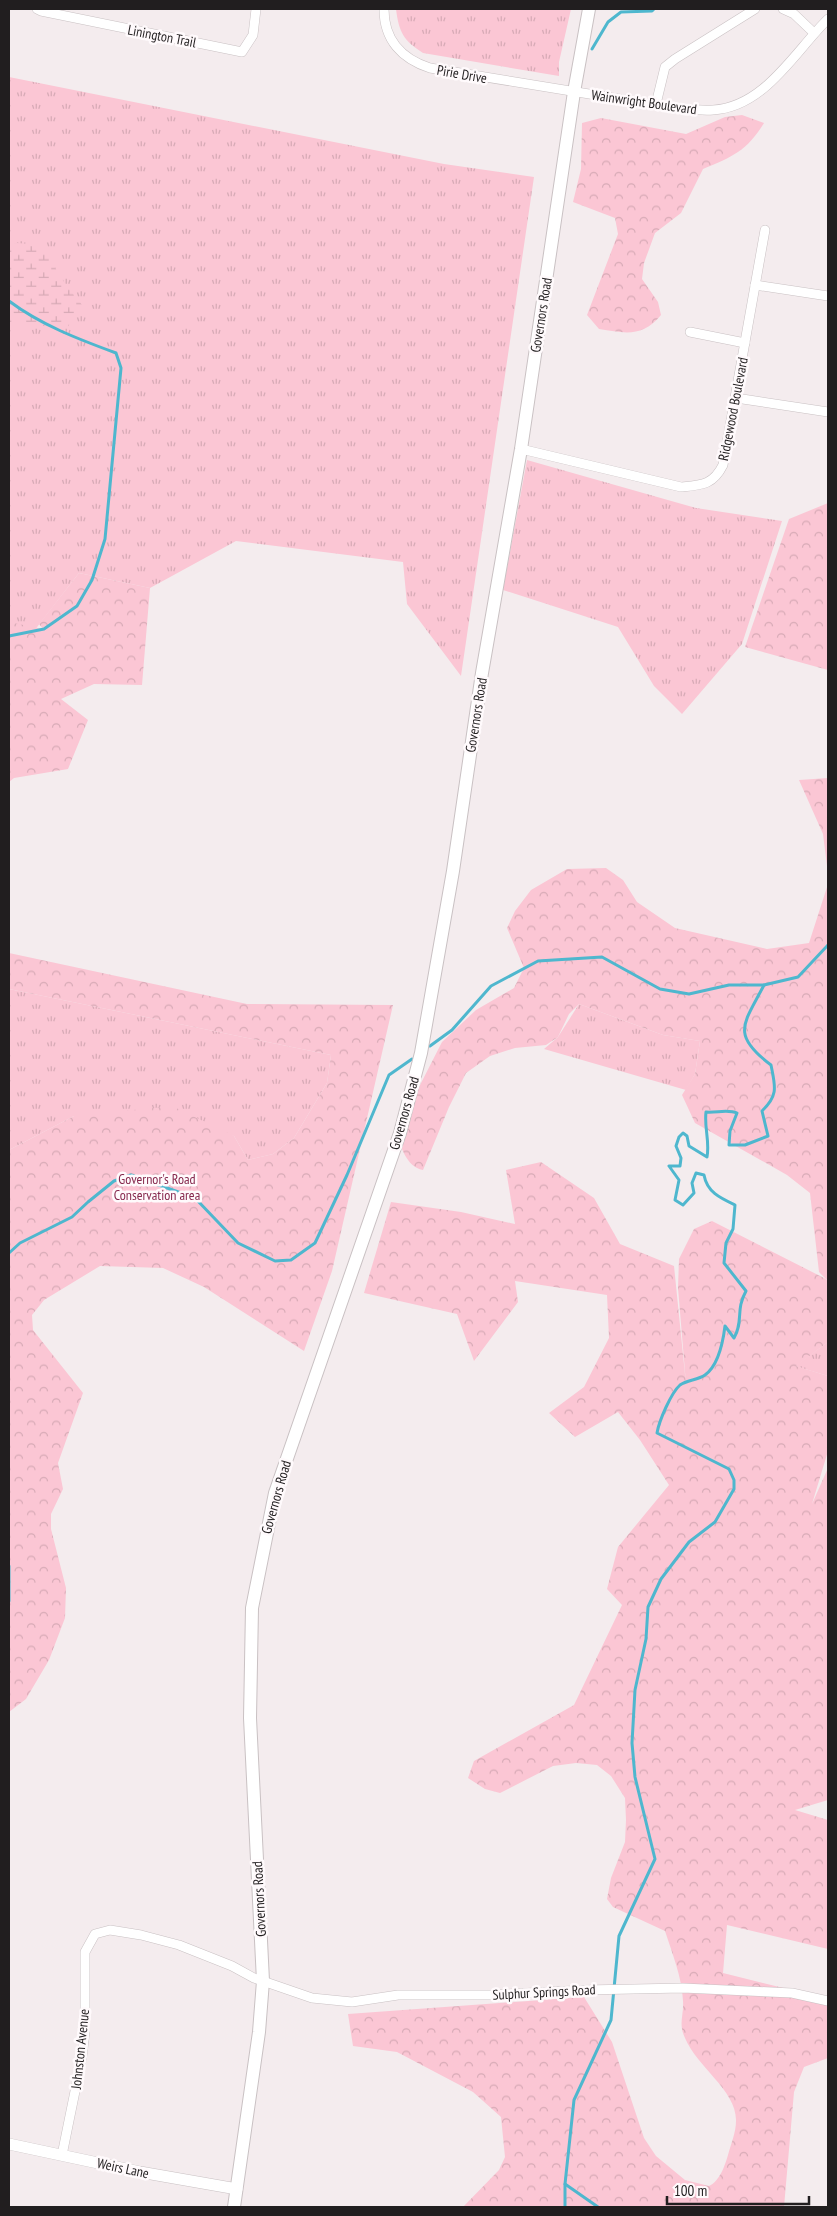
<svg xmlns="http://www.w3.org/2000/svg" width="837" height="2216" font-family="'PT Sans Narrow',sans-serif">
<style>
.grass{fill:url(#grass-tufts)}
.forest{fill:url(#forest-crowns)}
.wetland{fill:url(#wetland-marsh)}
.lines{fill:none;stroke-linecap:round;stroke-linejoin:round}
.stream{stroke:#4eb7ce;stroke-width:3}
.minor-casing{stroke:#c9c1c3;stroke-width:10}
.tertiary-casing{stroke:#c9c1c3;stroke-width:12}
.secondary-casing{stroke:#c9c1c3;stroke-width:14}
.minor{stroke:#fff;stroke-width:9}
.tertiary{stroke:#fff;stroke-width:11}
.secondary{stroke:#fff;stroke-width:12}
.labels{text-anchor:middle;stroke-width:5;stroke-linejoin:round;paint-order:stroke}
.street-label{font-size:14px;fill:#211e1f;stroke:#fffafc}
.park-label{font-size:14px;fill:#86284d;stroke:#fffafc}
</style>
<defs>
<pattern id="grass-tufts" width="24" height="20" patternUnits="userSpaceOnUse" patternTransform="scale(1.25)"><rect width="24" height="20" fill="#fbc6d4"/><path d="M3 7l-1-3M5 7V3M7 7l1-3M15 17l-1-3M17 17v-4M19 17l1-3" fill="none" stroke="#d7aab6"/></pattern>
<pattern id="forest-crowns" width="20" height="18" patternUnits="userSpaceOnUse" patternTransform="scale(1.25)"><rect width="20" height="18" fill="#fbc6d4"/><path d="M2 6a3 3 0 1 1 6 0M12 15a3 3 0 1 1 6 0" fill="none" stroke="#d7aab6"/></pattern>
<pattern id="wetland-marsh" width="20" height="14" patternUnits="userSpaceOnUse" patternTransform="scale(1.25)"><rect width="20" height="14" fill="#fbc6d4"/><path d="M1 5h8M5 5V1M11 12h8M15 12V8" fill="none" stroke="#d7aab6"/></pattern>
</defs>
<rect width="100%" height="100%" fill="#f4ecee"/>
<g class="grass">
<path d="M396,9H571L559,62V76L423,53C403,40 399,32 396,9Z"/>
<path d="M9,77L444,164L534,177L461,676L407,604L403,562L236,541L150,588L79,573L34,631L9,629Z"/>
<path d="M527,460L696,508L782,521L742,644L682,714L654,686L618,627L503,590Z"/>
<path d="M9,989L331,1055L327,1083L294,1138L273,1154L248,1160L234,1136L74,1116L9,1150Z"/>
<path d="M579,1004L663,1035L700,1041L695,1074L686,1090L544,1049L558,1037Z"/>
<path d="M824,1278L828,1281V1376L795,1366L828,1342L824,1317Z"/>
</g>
<g class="forest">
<path d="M742,115L764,123C747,151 732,157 703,169L681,213L655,233L644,263L642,279L658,302L661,315C642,338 625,333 599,329L587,315L618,234L615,218L573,202L581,169L582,123L601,118L686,134L725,117Z"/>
<path d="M828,503V670L745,647L789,519Z"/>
<path d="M79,573L150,588L142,685L94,684L61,699L88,720L68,769L14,778L9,782V622L43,629L39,624Z"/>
<path d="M828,778V874L823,834L799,780Z"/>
<path d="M606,868L623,880L637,902L675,928L767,949L809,943L828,884V1281L819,1272L810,1193L787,1175L695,1123L682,1095L695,1074L700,1041L663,1035L579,1004L569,1014L558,1037L546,1045L515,1048L490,1056L466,1073L449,1107L423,1170C406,1167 401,1146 396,1132L442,1042L476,1010L514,988L524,968L507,928L515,911L531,890L567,869Z"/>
<path d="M9,953L247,1004L393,1005L332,1271L304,1351L204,1287L163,1268L100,1266L44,1300L32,1315L33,1330L83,1393L58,1463L63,1489L51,1514V1529L66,1588L65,1618L49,1660L26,1699L9,1712V1150L74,1116L172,1106L234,1136L248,1160L273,1154L294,1138L327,1083L331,1055L9,989Z"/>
<path d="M541,1162L594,1198L620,1244L674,1266L686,1384L678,1288L679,1259L694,1229L712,1221L824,1278L828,1342L796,1366L828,1376V1451L812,1504L828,1468V1800L795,1810L828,1820V1949L727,1925L723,1973L828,1999V2058L804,2067L794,2092L784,2207H463L499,2170L505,2157L501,2117L473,2092L397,2052L353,2046L348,2014L584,1997L612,2042L644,2138L656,2156L685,2180L709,2186C720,2181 725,2165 728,2155C731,2144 736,2132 736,2121C737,2091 697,2067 685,2038C678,2023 684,2016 683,2001C682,1977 672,1953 665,1931L613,1907L607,1899L611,1878L625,1842L626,1820L625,1798L611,1776L597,1765L576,1763L553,1766L500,1793L485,1789L468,1778L474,1761L574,1705L622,1605L607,1589L618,1547L669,1485L640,1440L618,1412L575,1437L549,1413L584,1387L609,1338L607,1295L515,1281L518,1302L474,1361L457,1314L364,1293L391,1202L461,1212L515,1224L506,1170Z"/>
</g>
<path class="wetland" d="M9,243C45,243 43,248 60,276C67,287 75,296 82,305L67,328L9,323Z"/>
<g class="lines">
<g class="stream">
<path d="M592,49L608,22L621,12L652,11L654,9"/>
<path d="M9,301C41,325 78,339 116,353L121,368L105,539L92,580L77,606L44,629L9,636"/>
<path d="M430,1046L452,1030L491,986L538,961L602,957L660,989L689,994L729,985H764L798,977L828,945"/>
<path d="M9,1253L20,1243L72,1217L88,1202L114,1181L131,1175L195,1198L238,1243L275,1261L291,1260L315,1243L347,1175L389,1075L412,1059"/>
<path d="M9,1566V1601"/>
<path d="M565,2184L598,2207"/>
<path d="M565,2207V2184L574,2100L611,2020L619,1936L655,1859L635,1777L632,1743L635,1690L646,1639L648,1607L661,1579L689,1542L715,1522L734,1489V1480L729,1469L657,1433C659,1421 671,1393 680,1385C687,1380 698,1380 705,1375C719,1365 723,1342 725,1326L734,1338C744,1320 735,1311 746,1291L724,1263L726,1243L733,1229L735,1205C720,1198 707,1192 704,1175L696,1173L692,1183L694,1193L683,1205L675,1200L679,1180L669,1166H680L681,1158L676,1146L679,1137L683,1133L687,1136L689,1146L707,1157C710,1141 704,1128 706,1112C716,1113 728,1109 737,1113L730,1131L729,1145H745L768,1136L762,1111C779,1095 775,1086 771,1065C730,1034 744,1024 764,985"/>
</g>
<g class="minor-casing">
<g id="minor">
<path d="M37,9L41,11L242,52L253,35L256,9"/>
<path d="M384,9C384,40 402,59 430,68L675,108C687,109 701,111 713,110C765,107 795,51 828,19"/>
<path d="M783,9L794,14L814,33"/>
<path d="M656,104L665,67L675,59L755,9"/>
<path d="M755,285L828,296"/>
<path d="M690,332L745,343"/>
<path d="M736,398L828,412"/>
<path d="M521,449L681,487C702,485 713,485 723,465L765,230"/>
<path d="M62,2155L82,2057L85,2031V1952L95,1934L110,1930L141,1935L179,1945L232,1966L254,1978L312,1998L352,2002L398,1995H491L585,1990L683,1988L792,1993L828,2001"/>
</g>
</g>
<g class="tertiary-casing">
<path id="tertiary" d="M9,2144L140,2172L237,2189"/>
</g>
<g class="secondary-casing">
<path id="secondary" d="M234,2207L259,2032L263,1981L250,1718L252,1608L275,1493L400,1133L421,1053L453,871L482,673L521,449L574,92L589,9"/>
</g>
<use href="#minor" class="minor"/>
<use href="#tertiary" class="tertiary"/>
<use href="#secondary" class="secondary"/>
</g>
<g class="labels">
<g class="street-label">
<text transform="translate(162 36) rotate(11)" y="5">Linington Trail</text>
<text transform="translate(462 74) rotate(10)" y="5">Pirie Drive</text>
<text transform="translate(644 102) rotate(8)" y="5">Wainwright Boulevard</text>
<text transform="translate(541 315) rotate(-81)" y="5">Governors Road</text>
<text transform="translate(733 409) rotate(-79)" y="5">Ridgewood Boulevard</text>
<text transform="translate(476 715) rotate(-81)" y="5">Governors Road</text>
<text transform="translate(404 1113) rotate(-74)" y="5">Governors Road</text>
<text transform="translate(276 1497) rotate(-74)" y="5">Governors Road</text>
<text transform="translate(259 1899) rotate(-93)" y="5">Governors Road</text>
<text transform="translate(544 1992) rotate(-3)" y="5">Sulphur Springs Road</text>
<text transform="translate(80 2049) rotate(-84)" y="5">Johnston Avenue</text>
<text transform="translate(123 2168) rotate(12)" y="5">Weirs Lane</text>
</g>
<g class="park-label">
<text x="157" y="1184">Governor's Road<tspan x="157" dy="16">Conservation area</tspan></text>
</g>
</g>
<rect width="837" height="2216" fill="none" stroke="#211e1f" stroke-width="20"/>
<path d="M667 2196v8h142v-8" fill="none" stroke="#211e1f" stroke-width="2.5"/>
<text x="674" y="2196" font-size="15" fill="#211e1f" stroke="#fffafc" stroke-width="4" paint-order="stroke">100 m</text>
</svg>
